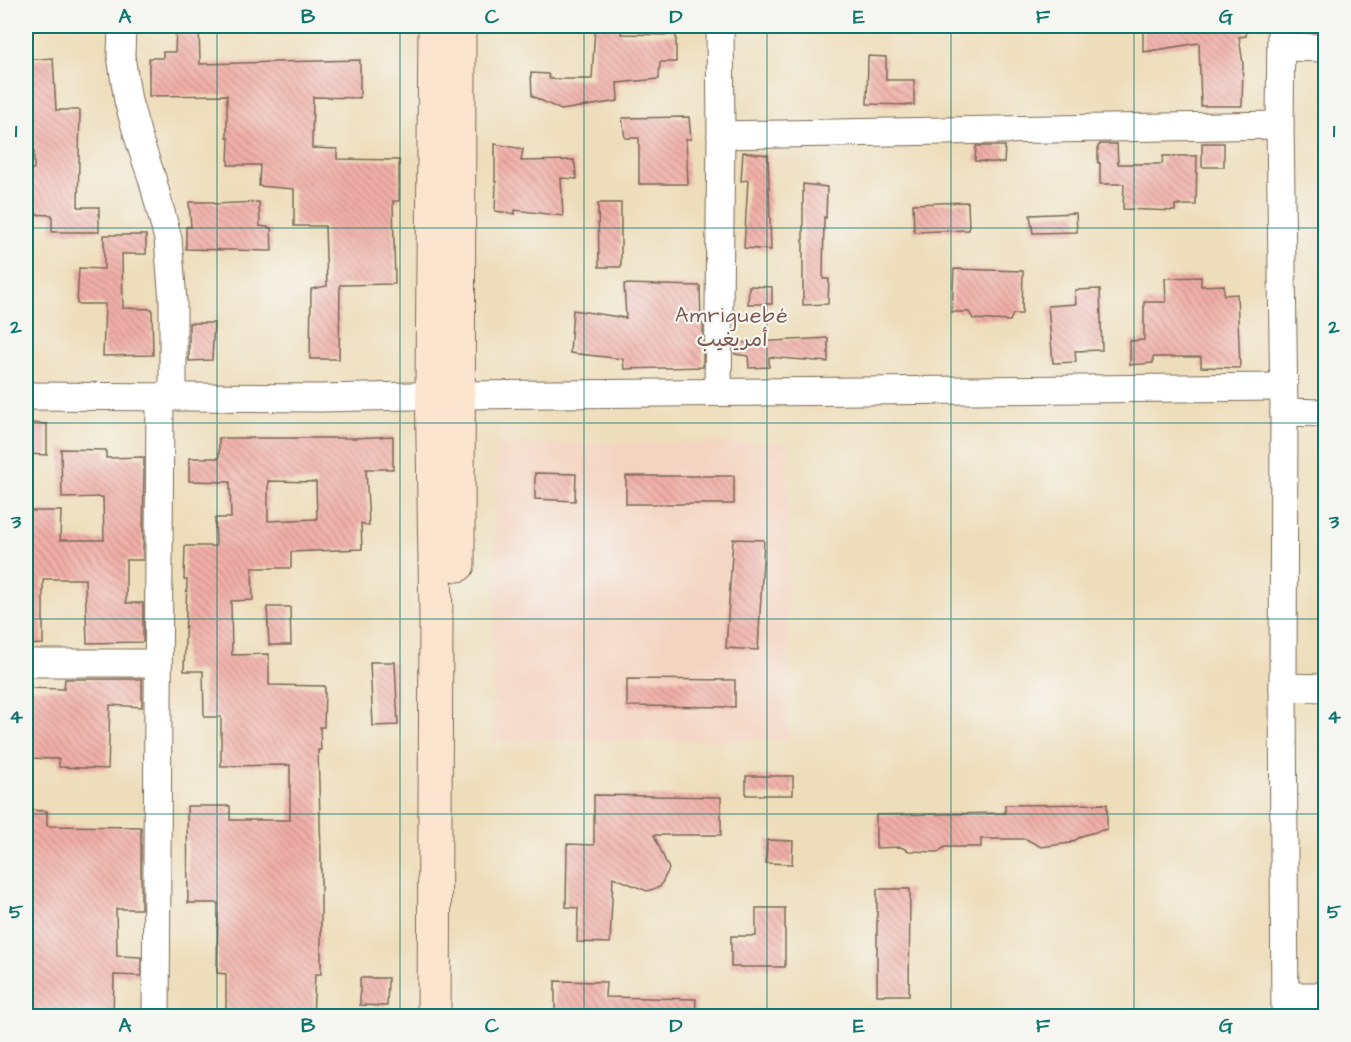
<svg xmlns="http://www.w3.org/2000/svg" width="1351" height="1042" font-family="'Architects Daughter','Playpen Sans Arabic',sans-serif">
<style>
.built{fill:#f4d3c0}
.building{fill:url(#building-back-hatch);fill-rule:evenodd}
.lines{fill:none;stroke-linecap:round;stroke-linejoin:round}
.street-casing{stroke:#7a6955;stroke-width:29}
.secondary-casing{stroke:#7a6955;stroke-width:35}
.street{stroke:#fff;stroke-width:27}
.secondary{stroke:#fce5cf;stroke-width:33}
.grid{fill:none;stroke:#0f766e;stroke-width:1.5;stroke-opacity:0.55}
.labels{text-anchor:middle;stroke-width:4.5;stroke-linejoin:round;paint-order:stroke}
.quarter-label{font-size:21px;letter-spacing:1.5px;fill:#7b594e;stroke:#f6f6f2}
.neatline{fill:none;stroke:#0f766e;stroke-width:2}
.grid-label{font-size:20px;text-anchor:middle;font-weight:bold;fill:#0f766e}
</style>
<defs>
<pattern id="building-back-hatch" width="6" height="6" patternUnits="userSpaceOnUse" patternTransform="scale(1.5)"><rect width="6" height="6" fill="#f1afa7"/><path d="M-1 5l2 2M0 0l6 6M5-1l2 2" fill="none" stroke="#c48f87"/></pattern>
</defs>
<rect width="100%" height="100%" fill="#f6f6f2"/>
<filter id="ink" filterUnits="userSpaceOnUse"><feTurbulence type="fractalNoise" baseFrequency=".0167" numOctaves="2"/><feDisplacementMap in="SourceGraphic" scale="12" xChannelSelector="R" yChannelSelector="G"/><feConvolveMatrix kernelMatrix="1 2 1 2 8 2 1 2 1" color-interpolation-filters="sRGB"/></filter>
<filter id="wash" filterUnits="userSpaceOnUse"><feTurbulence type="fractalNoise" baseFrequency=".008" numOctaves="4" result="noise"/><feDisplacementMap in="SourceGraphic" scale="24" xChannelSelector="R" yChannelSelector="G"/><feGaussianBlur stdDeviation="1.35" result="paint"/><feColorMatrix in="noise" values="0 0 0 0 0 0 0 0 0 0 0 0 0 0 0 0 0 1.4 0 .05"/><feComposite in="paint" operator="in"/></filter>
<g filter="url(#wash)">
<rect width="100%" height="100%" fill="#eeddba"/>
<path class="built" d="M788,443V740L493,741L496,444Z"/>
<g id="blocks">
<g class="building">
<path d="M176,26H199L200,64L360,60V98L313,97L312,148L337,149V159L399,160V201H393L395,284L340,285L339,359H310L311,289L327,286L325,226H294V189L259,186L260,165H228L229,138H227V95L149,96V58H163V52H175Z"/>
<path d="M595,26H622L621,34L676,35V62H660L659,79L617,83L618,101L561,110L532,96L531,73L548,74L550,79H592Z"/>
<path d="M1143,26H1245L1246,36L1239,37L1243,64L1242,106H1201L1199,43L1143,52Z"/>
<path d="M868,56L886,57V80H914V105L867,104Z"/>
<path d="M53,58L56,110H80L78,207H99V232H52V215L26,214V169H34V127H30V101H26V60Z"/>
<path d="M689,117L691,139H686L688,184H639V138H625L622,118Z"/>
<rect x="1202" y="143" width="22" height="24"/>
<path d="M495,144L523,149L521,161L574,160L577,179L561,178L563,216L515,210V214L495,211L496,182H495Z"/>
<path d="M1100,144H1117L1118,164H1162L1163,156H1197L1196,205H1175V211L1123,209L1124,184H1100V163H1098V146L1100,145Z"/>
<path d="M976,146H1005L1004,163L975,161Z"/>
<path d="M743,152L768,155L771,250L744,248L748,180L741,181Z"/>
<path d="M803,184L827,187L826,218L824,217L823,279H829L828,304L803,305Z"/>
<path d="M189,202H214V204L259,202L260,226L271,228L272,251L186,249V227H191Z"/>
<path d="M968,202L969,230L914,232L913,204Z"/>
<path d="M598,203H621V267H599Z"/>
<path d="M1076,213L1077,232L1033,233L1030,215Z"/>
<path d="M104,235H146V254H122L123,308L152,309L153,355L103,356L105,304H77L79,268L104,269Z"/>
<path d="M954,269L1023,271L1022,314H1013L1010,321L973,319L969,312H952Z"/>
<path d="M1201,277V286L1224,285V295L1237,294L1240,368L1201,367V357H1153V363L1130,365V341L1144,340V302H1166L1165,278Z"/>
<path d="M624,284L700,286L701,324H703V367L624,369L623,359L570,353L573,310L626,318Z"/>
<path d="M749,286L772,287V304H748Z"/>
<path d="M1100,289L1102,350L1075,351L1076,362L1053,363L1048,306L1076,304L1075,290Z"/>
<path d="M189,323H214L212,360L189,361Z"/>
<path d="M828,338V362L769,357V367L749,368L748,356L735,354V343Z"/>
<path d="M26,423L47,424V455L26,454Z"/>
<path d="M393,436V469H366L369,526L361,523L362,549L291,552V568H252L253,600L231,601L232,655L269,654V685L325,686L324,727H320L321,750H318L321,855V974H315L313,1017H287V1015L226,1016V974L217,973L218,903H188L187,806H230V820H290V765L221,766V717H204L203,671H184L187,580H184L185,546H216L215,518H231L230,482L189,481V458H219V438H355ZM268,481L316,482L317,519L268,521Z"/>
<path d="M61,449L106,450V458L144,457L143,560H126V603H143V642L87,643L85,579H43V644L26,645V511H61L60,540H104L103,497L62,498Z"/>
<path d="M535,473L576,474L575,501L535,499Z"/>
<rect x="626" y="476" width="108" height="28"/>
<path d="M733,539L764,540L758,650L726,648Z"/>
<path d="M267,607H290L291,645H269Z"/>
<path d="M370,662H395L398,725L373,726Z"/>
<path d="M65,679H142V707L110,705L108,769L59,767V759L26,758V688L64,689Z"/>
<path d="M627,679L735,680V707L627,706Z"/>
<rect x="746" y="776" width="47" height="19"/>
<path d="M594,795L721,797V835H654L669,869L660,887L647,891L613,877L610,943L577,942L578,908L566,907L567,844L594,845Z"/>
<path d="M1107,804V829L1084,835L1070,843L1041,847L1026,839H981V847H945L938,852L909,851L901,847L876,848V815L1005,813V805Z"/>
<path d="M26,810L47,811V826L141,827V909H116L117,956L141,957V976L114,975L113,1017L26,1015Z"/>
<path d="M767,840L793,841L792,864L766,863Z"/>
<path d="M877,889H910L909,995H877Z"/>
<path d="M756,908H785V967H731V936H756Z"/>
<path d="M360,978H388L387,1006L360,1005Z"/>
<path d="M555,981L606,982L605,997L696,999L695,1017H555Z"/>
</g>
</g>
</g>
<g filter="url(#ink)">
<use href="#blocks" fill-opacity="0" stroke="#7a6955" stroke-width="1.5"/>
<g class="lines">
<g class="street-casing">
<g id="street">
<path d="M122,26L121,56L128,101L140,143L152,178L168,239L173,301V397"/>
<path d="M1281,26L1280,125L1284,412L1283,687L1285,1016"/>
<path d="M1282,47L1326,48"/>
<path d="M721,135L1280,125"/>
<path d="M718,392L721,135L720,26"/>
<path d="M26,396L320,398L458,395L1283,387"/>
<path d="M1284,412L1326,413"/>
<path d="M26,663H158"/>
<path d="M1283,687L1326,688"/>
<path d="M1285,996H1326"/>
<path d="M156,1016L160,397"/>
</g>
</g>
<g class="secondary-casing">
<g id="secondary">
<path d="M458,565L459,26"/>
<path d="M434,1016L436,620L432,382L435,26"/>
</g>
</g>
<use href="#street" class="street"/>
<use href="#secondary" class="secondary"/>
</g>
</g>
<path class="grid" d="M217,26V1016M400,26V1016M584,26V1016M767,26V1016M951,26V1016M1134,26V1016M26,228H1326M26,423H1326M26,619H1326M26,814H1326"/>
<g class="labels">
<g class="quarter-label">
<text x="732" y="322">Amriguebé<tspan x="732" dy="24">أمريغيب</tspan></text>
</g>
</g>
<rect width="1351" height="1042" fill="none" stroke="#f6f6f2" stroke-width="66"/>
<rect x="33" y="33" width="1285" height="976" class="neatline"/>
<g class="grid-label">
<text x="125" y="23">A</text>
<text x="308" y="23">B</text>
<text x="492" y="23">C</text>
<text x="676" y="23">D</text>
<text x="859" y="23">E</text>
<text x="1043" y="23">F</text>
<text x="1226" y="23">G</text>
<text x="16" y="137">1</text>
<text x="1334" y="137">1</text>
<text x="16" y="333">2</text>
<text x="1334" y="333">2</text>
<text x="16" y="528">3</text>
<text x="1334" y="528">3</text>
<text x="16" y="723">4</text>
<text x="1334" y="723">4</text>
<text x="16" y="918">5</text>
<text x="1334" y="918">5</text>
<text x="125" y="1032">A</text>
<text x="308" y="1032">B</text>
<text x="492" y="1032">C</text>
<text x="676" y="1032">D</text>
<text x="859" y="1032">E</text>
<text x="1043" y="1032">F</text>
<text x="1226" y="1032">G</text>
</g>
</svg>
